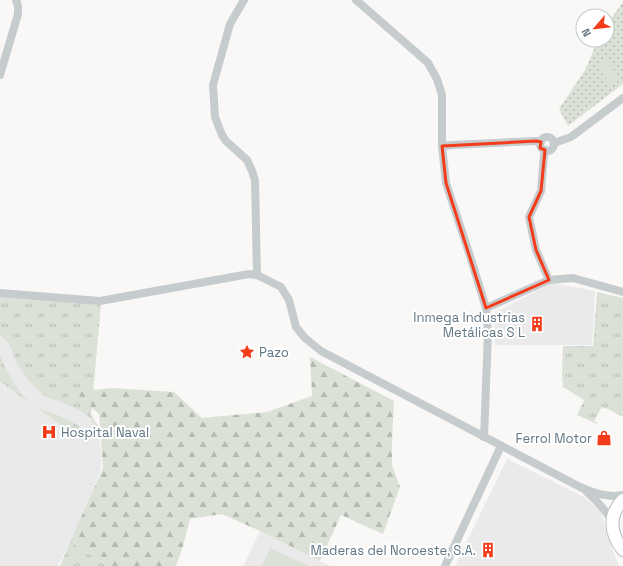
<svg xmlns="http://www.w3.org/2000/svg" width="623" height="566" font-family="'Space Grotesk',sans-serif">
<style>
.built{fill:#e9eae9}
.grass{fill:url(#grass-tufts)}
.forest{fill:url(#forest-firs)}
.park{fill:url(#park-dots)}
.pitch{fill:#dbe1d6}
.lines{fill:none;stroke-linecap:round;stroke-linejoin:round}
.highway-casing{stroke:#babec1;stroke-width:14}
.minor{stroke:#c6cbce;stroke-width:8}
.highway{stroke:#fff;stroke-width:12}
.marked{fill:none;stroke:#f43c1a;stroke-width:3;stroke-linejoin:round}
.labels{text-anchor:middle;stroke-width:4;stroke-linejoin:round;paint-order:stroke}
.poi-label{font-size:13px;fill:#617784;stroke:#fff;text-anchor:end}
</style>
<defs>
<pattern id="grass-tufts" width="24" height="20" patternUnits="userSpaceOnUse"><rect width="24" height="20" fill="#dbe1d6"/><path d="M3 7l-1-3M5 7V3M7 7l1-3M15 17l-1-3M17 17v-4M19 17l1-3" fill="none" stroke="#b5bbb3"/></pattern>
<pattern id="forest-firs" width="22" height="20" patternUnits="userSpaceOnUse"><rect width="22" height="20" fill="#dbe1d6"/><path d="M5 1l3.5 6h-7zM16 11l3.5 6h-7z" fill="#b5bbb3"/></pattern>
<pattern id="park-dots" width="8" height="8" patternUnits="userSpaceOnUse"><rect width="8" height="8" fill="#dbe1d6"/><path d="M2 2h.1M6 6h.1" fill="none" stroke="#b5bbb3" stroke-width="1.8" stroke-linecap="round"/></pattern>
</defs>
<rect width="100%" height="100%" fill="#f9f8f6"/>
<g class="built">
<path d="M552,283L595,291L592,345H495L494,313Z"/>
<path d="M0,296L101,303L91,415L98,426L101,453V469L82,518L58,566H0Z"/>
<path d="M507,459L586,498L601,512L609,541L619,566H455Z"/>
<path d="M260,531L320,561L331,566H243Z"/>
</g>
<g class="grass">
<path d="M597,292L623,298V417L606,408L605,409L602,407L594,421L598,423L597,424L577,415L584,400L563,387L562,374L563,346H593Z"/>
<path d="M0,296L101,303L91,415L98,426V429C95,425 92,420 89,417C82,410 67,405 59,401C52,399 45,397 40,392C33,385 25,377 20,368C12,355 14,346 0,335Z"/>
<path d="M0,354C2,359 4,365 6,369C12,381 20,391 28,402L0,381Z"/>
<path d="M36,407C50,413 80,421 87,435C88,438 88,441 88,444Z"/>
<path d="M70,542L109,566H60Z"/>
</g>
<path class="forest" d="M310,357L394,401L392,441V465L400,487L383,534L341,515L320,561L260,531L222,514L190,519L183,546L176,566H109L70,542L103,468L99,414L75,392L112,388L174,392L202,418L267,412L312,396Z"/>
<path class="park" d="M623,2V84L568,126L559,109L585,70L598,40H607V24Z"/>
<g class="pitch">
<path d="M606,60L620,78L611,85L597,67Z"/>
<path d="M270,548L309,566H262Z"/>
</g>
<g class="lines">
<g class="highway-casing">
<path id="highway" d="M623,500C608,515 610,534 623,550"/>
</g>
<g class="minor">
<path d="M244,0L230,24L213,85L215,117L222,135L226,141L247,160L252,171L255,180L257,275"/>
<path d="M356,0L418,54L428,63L437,79L442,95V146L446,183L470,256L486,308L488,333L484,437"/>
<path d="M0,75L18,14V6L16,0"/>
<circle cx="547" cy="144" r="7"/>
<path d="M554,143L571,137L623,98"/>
<path d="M442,146L453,145L536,141L541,142"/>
<path d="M545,150L544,154L541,191L529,217L536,250L549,280"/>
<path d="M0,293L100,301L249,274L257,275L281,287L289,300L296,327L305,338L321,351L580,487C594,493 608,498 623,495"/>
<path d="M486,308L549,280L573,278L623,292"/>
<path d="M586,491C596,500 605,509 612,521"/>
<path d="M445,566L501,446"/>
</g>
<use href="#highway" class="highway"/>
</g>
<path class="marked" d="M536,141L541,142L540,148L545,150L541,191L529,217L536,250L549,280L486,308L446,183L442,146Z"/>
<defs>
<g id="building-bare" transform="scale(1.2)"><path d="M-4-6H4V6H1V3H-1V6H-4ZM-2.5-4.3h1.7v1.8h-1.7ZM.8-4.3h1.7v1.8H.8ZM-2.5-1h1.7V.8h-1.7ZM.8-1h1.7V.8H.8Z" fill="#f43c1a" stroke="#fff" stroke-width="2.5" paint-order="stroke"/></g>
<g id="sight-bare" transform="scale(1.2)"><path d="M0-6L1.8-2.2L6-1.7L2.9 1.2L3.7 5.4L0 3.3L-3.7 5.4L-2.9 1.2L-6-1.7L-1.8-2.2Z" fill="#f43c1a" stroke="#fff" stroke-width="2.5" paint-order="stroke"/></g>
<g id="hospital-bare" transform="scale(1.2)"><path d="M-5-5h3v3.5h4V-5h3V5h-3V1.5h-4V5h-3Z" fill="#f43c1a" stroke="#fff" stroke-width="2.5" paint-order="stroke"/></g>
<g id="shop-bare" transform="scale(1.2)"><path d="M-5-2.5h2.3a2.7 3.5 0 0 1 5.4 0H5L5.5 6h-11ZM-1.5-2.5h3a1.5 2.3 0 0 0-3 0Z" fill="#f43c1a" stroke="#fff" stroke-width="2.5" paint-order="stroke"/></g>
</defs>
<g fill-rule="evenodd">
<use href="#building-bare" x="537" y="324"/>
<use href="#sight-bare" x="247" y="352"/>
<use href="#hospital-bare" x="49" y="432"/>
<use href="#shop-bare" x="604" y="438"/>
<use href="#building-bare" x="488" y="550"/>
</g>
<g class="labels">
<g class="poi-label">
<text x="525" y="322">Inmega Industrias<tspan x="525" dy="15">Metálicas S L</tspan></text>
<text x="259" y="357" text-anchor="start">Pazo</text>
<text x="61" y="437" text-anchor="start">Hospital Naval</text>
<text x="592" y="443">Ferrol Motor</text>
<text x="476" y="555">Maderas del Noroeste, S.A.</text>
</g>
</g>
<g transform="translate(595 28) rotate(242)"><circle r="19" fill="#ffffff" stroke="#c0c9ce"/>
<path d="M0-3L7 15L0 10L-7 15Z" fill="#f43c1a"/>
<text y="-6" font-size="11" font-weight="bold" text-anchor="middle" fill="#617784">N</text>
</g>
</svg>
